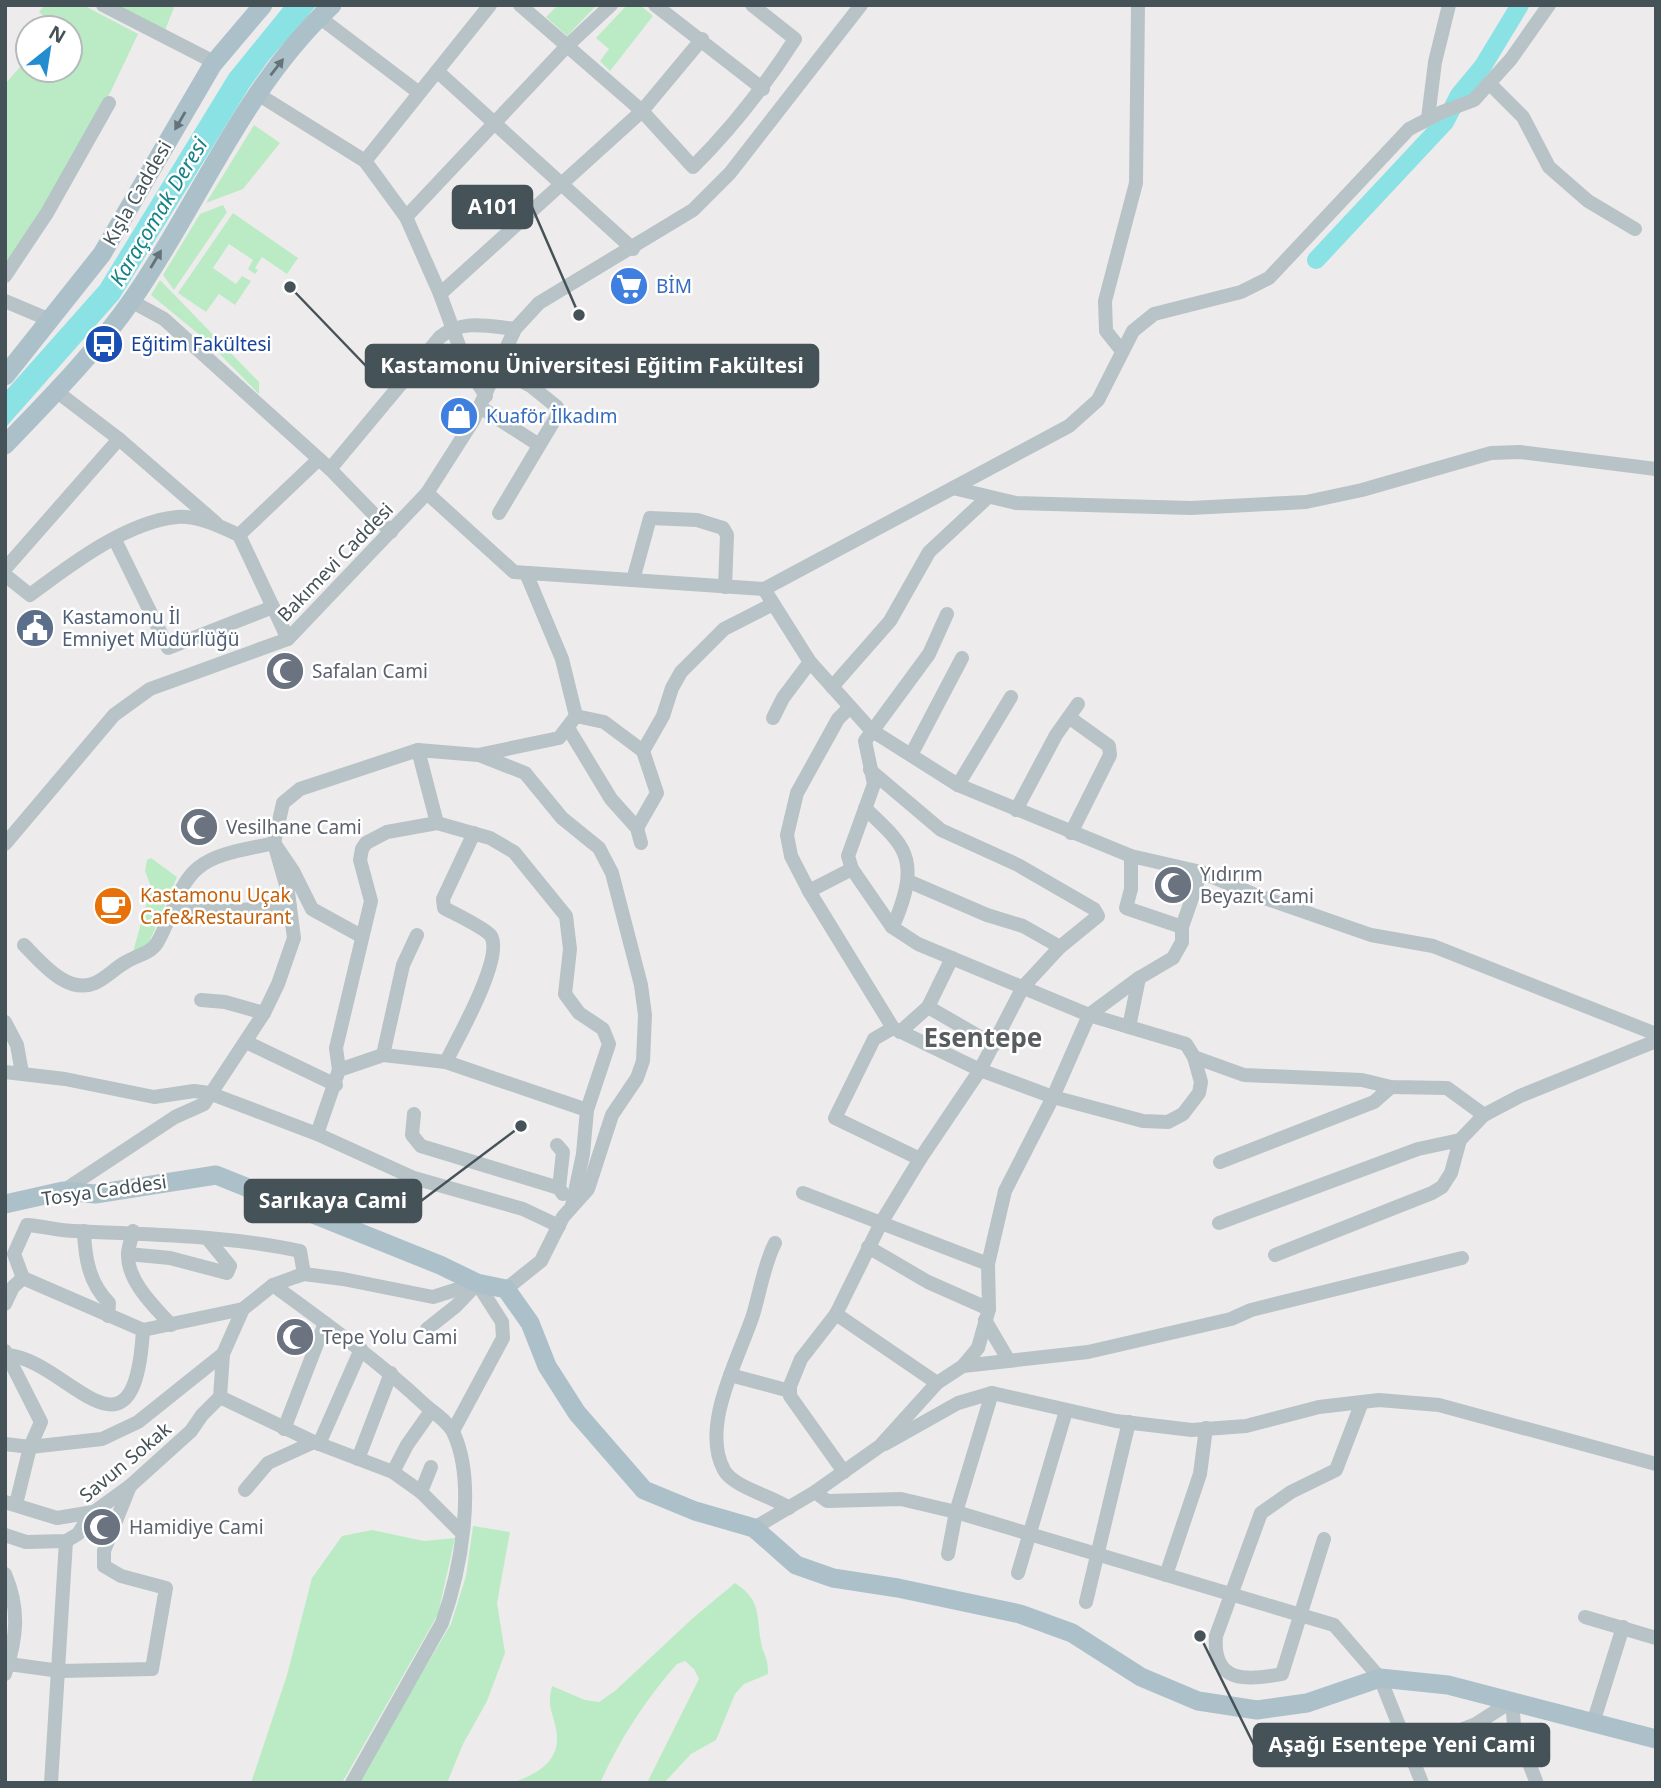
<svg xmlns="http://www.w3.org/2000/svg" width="1661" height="1788" font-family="'Noto Sans',sans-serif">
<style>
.green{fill:#bbebc5}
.water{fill:#8be2e5}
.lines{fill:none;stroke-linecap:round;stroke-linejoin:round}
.river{stroke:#8be2e5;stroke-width:18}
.minor{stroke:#b7c3c7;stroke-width:14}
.major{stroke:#acc0c9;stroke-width:19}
.oneway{fill:#647379}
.labels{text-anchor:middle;stroke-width:5;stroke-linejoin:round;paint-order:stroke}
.street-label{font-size:19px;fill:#455257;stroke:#fff}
.shop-label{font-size:19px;fill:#366cbe;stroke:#fff;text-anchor:start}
.transit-label{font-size:19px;fill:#164399;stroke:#fff;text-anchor:start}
.service-label{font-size:19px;fill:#4e5e75;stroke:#fff;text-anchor:start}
.worship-label{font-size:19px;fill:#5b616d;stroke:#fff;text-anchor:start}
.food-label{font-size:19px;fill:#c56008;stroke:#fff;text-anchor:start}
.water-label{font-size:21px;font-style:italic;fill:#148286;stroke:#fff}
.district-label{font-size:26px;font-weight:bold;fill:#595d60;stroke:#fff}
.leader{fill:none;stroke:#455257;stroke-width:2.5}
.callout-dot{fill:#455257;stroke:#fff;stroke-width:2.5}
.callout{fill:#455257;stroke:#455257;stroke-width:2.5}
.callout-label{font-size:21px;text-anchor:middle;font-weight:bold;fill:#fff}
</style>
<rect width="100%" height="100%" fill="#eeebec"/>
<g class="green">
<path d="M45,5H83L138,34L110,93L5,271V84L28,58V70H70V28H54L55,26L39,12Z"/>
<path d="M119,5H172L174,8L165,30L142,22Z"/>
<path d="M558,5H597L567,36L546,17Z"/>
<path d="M627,5H640L653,16L610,71L600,61L609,49L596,38Z"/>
<path d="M254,125L280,143L243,189L206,203Z"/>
<path d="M223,205L227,212L174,290L163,275L200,214Z"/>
<path d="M233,213L298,258L287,274L262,257L255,268L258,270L255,274L248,269L253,260L229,244L213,268L236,284L242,276L251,281L235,305L219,294L206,312L178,293Z"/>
<path d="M160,280L259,382V394L207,341L151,295Z"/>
<path d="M151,858L177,877L146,950L133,952L151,887L145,871L147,860Z"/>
<path d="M473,1526L510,1532L497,1603L505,1653L487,1701L463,1744L447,1783H356L451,1624L466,1576Z"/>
<path d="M372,1530L424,1541L455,1538L438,1614L342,1783H251L287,1675L312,1578L342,1536Z"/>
<path d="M735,1583C762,1601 756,1615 761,1642C763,1656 768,1654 768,1674L744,1684L735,1694L716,1740L691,1754L664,1783H647L699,1679L694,1669L685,1661L677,1664C645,1700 620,1739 600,1783H511C536,1775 563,1761 556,1729C552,1709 547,1708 552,1686L585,1700L599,1702L616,1690L693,1618Z"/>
</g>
<path class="water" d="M285,5H317L269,60L249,88L119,299L5,428V392L100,285L229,74Z"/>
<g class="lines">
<path class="river" d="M1316,260L1445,122L1459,95L1483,66L1520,5"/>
<g class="minor">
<path d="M103,5L214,62"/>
<path d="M520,5L642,111L693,167C733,127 765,86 795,39L752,5"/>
<path d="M655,5L763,89"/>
<path d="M319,17L418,92"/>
<path d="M437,71L633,249"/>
<path d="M1489,83L1523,117L1549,167L1588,201L1635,229"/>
<path d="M256,93L365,161L406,217L440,294L466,365L486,396"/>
<path d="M1428,118L1435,62L1449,5"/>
<path d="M365,161L490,5"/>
<path d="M406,217L566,47L611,5"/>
<path d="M5,276L47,213L109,103"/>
<path d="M440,294L642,111L702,39"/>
<path d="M5,301L50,320"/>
<path d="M131,301L164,319L330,469L391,532"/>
<path d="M1122,351L1106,331L1105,301L1136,183L1138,5"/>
<path d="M498,368L531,386L557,407L558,414L499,513"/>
<path d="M56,391L119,439L216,523"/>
<path d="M480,407L539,445"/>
<path d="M330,469L440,337C462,319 488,326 515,329"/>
<path d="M953,488L1016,503L1191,508L1306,502L1362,490L1491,453L1520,452L1656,469"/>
<path d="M427,493L514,572L764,589L1069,426L1098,400L1133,331L1154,314L1241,292L1269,278L1409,129L1442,112L1474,100L1511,59L1549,5"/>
<path d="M239,535L319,459"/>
<path d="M115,540L168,648L273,607"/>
<path d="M5,569L119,439"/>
<path d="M5,575L30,595C70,565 126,522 177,517C197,515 221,527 239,535L288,639"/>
<path d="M633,580L650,518L697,520L723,528L727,535L725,587"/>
<path d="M764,589L810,662L871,730L958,785L1131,856L1201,872L1253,894L1371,935L1433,946L1656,1034"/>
<path d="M947,614L929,654L865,741L874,784L848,856L852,869L892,927L918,944L1089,1015L1186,1044L1194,1057L1244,1075L1362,1080L1391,1087L1447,1088L1484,1115"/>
<path d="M832,687L890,621L929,552L987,498"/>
<path d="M850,707L838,719L797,793L787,835L791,856L809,891L893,1028L980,1070L1053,1097L1143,1121L1168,1122L1183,1114L1199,1093L1201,1082L1194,1057"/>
<path d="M576,716L604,722L643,751"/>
<path d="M773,718L783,698L810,662"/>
<path d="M1070,718L1109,746L1110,755L1071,833"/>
<path d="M568,728L611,799L637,828L641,843"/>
<path d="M418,750L437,823"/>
<path d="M643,751L663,716L672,688L681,672L724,629L773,604"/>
<path d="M479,755L525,773L562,818L599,848L612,873L641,985L645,1015L643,1061L637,1078L612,1115L588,1189L563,1217L541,1261L506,1289"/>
<path d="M911,755L962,658"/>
<path d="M958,785L1011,697"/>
<path d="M865,808C894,837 917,851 904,896C901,906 898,917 892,927"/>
<path d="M1016,810L1056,735L1078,704"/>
<path d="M637,828L657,793L643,751"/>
<path d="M5,844L114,715L150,689L288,639L427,493L473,421L515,329L539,303L693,210L730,173L861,5"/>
<path d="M1131,856V889L1126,908L1182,927"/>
<path d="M908,881L987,915L1023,926L1060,947"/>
<path d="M809,891L852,869"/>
<path d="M175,910L220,911L290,907"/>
<path d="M24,945C41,962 67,995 95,983C106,978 115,968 126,962C137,955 150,954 157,943C171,920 177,885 198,868C217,852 250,849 274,843L293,871L312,909L361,936"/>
<path d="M201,1000L225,1002L264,1013"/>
<path d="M928,1007L994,1045"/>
<path d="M5,1022L17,1045L22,1073"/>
<path d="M1129,1027L1139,978"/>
<path d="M893,1028L874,1039L835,1118L920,1159"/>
<path d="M900,1032L928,1007L952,958"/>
<path d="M246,1042L336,1085"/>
<path d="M383,1055L403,965L417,935"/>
<path d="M446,1062C457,1039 504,958 491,936C485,928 455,914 444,908L443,899L474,833"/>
<path d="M339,1070L336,1048L371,901L360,860L362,849L366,843L387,832L437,823L490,838L514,852L566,916L570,949L565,994L579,1013L603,1029L609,1044L587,1110"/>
<path d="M5,1072L65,1079L154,1097L194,1091L209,1093L317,1134L414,1178L523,1209L559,1226"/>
<path d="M414,1114L412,1135L421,1146L559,1188"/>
<path d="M317,1134L339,1070L383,1055L446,1062L587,1110L583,1154L572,1206"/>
<path d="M557,1145L563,1152L559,1188L563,1194"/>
<path d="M1220,1162L1374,1102L1391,1087"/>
<path d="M63,1191L175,1117L204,1104L264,1013L278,984L294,938L288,892L274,843L283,803L300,789L418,750L478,755L559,738L576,716L562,659L526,573"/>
<path d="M803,1193L988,1264"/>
<path d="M1219,1223L1418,1149L1460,1140"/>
<path d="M84,1231C85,1258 89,1283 109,1303L108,1316"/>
<path d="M133,1231C132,1238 128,1247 128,1254C127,1281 154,1306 171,1325"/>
<path d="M775,1243C764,1264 760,1292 753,1315C739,1358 700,1426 724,1470C733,1487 772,1496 789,1508"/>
<path d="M868,1247L928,1282L989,1309"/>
<path d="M128,1254L170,1258L227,1273L230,1266L207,1238"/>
<path d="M1275,1255L1432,1193L1442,1187L1451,1173L1460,1140L1484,1115L1520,1096L1656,1041"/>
<path d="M23,1278L14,1254L27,1225C43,1226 59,1231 75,1231C150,1235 226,1235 300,1251L304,1274"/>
<path d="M273,1285C325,1323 377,1360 424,1404C434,1413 449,1422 454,1434C477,1485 460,1573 442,1623L352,1783"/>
<path d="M5,1304L13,1287L23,1278L143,1330C134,1479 67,1359 7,1355"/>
<path d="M836,1314L937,1383"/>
<path d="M985,1320L1009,1361"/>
<path d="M427,1329L456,1306L476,1285"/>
<path d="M143,1330L243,1309"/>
<path d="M5,1351L41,1422L30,1447L16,1504"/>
<path d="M963,1366L1088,1352L1231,1319L1251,1310L1462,1258"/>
<path d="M730,1375L790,1391"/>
<path d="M220,1397L314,1442L393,1472L421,1492L462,1533"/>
<path d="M284,1429L325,1323"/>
<path d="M453,1431L503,1338L502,1322L477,1283"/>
<path d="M5,1444L30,1447L102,1439L138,1422L223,1354L243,1309L273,1285L295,1277L304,1274L343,1279L433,1297L477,1283"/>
<path d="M319,1444L361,1349"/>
<path d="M885,1444L958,1403L992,1393L1116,1421L1192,1430L1246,1426L1319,1407L1379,1400L1439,1405L1656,1464"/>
<path d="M358,1459L391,1373"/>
<path d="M393,1472L407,1445L431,1411"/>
<path d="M844,1472L790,1396V1386L801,1359L836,1314L881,1223L920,1159L980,1070L1023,987L1060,947L1098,916L1094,909L1018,865L941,830L870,770"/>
<path d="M245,1490L268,1463L314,1442"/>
<path d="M421,1492L431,1467"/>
<path d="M815,1492L827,1501L901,1499L956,1512L1334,1625L1380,1678L1422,1783"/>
<path d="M5,1502L57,1518L93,1512"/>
<path d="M754,1528L815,1492L880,1446L937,1383L963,1366L978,1348L989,1309L988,1264L1005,1191L1053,1097L1089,1015L1139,978L1173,958L1182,942V927L1201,872"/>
<path d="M5,1535L26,1542L66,1541L78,1534L90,1515L130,1486L191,1431L202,1415L220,1397L223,1354"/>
<path d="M1324,1539L1282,1674C1246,1681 1212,1683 1216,1636L1261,1513L1291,1492L1336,1470L1362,1402"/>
<path d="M948,1554L956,1512L992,1393"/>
<path d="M1018,1573L1066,1411"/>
<path d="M5,1574C20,1609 17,1638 5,1674"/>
<path d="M1166,1575L1200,1474L1206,1428"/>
<path d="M1086,1602L1129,1422"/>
<path d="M1585,1617L1656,1638"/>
<path d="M5,1660L9,1664L60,1671L152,1669L166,1588L121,1576L104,1566V1551L130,1486"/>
<path d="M1593,1723L1623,1627"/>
<path d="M1409,1750L1476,1724L1512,1701L1514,1725L1536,1781"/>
<path d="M51,1783L66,1541"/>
</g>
<g class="major">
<path d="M5,376L102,254L213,64L263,5"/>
<path d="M5,445C49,399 96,352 132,300C200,202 243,88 332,5"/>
<path d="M5,1204L63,1191L95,1194L216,1175L440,1265L477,1283L506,1289L530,1323L547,1366L577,1413L644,1490L695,1511L754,1528L796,1565L833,1578L898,1588L1020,1614L1072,1633L1141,1677L1198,1701L1257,1710L1307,1703L1380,1678L1448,1685L1656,1739"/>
</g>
</g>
<defs><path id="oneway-solid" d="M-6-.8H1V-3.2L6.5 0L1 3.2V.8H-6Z" transform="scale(1.75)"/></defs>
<g class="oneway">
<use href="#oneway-solid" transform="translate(277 67) rotate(-52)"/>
<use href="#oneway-solid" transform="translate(180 121) rotate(120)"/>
<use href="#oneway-solid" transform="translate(156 259) rotate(-59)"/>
</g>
<defs>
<g id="supermarket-disc" transform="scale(2.0125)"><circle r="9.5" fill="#3f7fe0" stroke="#fff"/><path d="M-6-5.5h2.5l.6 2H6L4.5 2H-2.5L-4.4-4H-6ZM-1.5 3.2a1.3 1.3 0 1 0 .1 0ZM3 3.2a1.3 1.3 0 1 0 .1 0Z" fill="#fff"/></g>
<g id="bus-disc" transform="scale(2.0125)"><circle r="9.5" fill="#1a4fb4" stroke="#fff"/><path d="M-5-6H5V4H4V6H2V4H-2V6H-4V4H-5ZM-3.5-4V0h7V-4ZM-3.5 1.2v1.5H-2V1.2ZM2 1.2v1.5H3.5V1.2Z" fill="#fff"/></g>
<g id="shop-disc" transform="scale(2.0125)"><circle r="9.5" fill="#3f7fe0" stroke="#fff"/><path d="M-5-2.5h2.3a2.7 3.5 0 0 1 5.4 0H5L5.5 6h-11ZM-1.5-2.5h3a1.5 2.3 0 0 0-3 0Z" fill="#fff"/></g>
<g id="civic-disc" transform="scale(2.0125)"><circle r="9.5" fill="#5c6f8a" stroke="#fff"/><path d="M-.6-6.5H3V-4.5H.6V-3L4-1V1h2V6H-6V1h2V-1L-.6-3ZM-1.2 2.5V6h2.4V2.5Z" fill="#fff"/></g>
<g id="mosque-disc" transform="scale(2.0125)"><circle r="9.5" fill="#6b7280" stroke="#fff"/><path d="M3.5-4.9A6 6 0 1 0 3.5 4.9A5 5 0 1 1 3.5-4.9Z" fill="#fff"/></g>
<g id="cafe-disc" transform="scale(2.0125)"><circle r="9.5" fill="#e8710a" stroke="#fff"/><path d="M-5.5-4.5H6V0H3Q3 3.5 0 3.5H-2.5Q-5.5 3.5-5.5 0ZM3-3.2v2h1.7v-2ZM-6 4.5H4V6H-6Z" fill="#fff"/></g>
</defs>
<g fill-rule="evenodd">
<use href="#supermarket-disc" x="629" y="286"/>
<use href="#bus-disc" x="104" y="344"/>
<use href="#shop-disc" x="459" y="416"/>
<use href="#civic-disc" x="35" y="628"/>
<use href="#mosque-disc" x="285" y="671"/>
<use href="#mosque-disc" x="199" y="827"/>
<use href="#mosque-disc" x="1173" y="885"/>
<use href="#cafe-disc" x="113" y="906"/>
<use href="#mosque-disc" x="295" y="1337"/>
<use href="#mosque-disc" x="102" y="1527"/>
</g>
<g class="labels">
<g class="street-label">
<text transform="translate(137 193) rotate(-60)" y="7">Kışla Caddesi</text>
<text transform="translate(335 562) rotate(-46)" y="7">Bakımevi Caddesi</text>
<text transform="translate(104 1190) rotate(-8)" y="7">Tosya Caddesi</text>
<text transform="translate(125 1462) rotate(-40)" y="7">Savun Sokak</text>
</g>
<g class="shop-label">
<text x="656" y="293">BİM</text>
<text x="486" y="423">Kuaför İlkadım</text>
</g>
<g class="transit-label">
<text x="131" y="351">Eğitim Fakültesi</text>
</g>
<g class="service-label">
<text x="62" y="624">Kastamonu İl<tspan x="62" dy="22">Emniyet Müdürlüğü</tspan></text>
</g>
<g class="worship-label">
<text x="312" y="678">Safalan Cami</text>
<text x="226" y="834">Vesilhane Cami</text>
<text x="1200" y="881">Yıdırım<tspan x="1200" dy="22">Beyazıt Cami</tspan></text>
<text x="322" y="1344">Tepe Yolu Cami</text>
<text x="129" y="1534">Hamidiye Cami</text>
</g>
<g class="food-label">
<text x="140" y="902">Kastamonu Uçak<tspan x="140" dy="22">Cafe&amp;Restaurant</tspan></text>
</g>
<g class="water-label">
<text transform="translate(159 212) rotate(-59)" y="7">Karaçomak Deresi</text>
</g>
<g class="district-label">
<text x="983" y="1047">Esentepe</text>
</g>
</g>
<path class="leader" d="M579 315L532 207M290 287L366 366M521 1126L421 1201M1200 1636L1254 1745"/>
<g class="callout-dot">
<circle cx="579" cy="315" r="7"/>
<circle cx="290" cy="287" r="7"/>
<circle cx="521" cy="1126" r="7"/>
<circle cx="1200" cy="1636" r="7"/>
</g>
<g class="callout">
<rect x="453" y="186" width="79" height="42" rx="7"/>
<rect x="366" y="345" width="452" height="42" rx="7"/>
<rect x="245" y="1180" width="176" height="42" rx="7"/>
<rect x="1254" y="1724" width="295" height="42" rx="7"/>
</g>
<g class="callout-label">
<text x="493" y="214">A101</text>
<text x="592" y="373">Kastamonu Üniversitesi Eğitim Fakültesi</text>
<text x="333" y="1208">Sarıkaya Cami</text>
<text x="1402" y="1752">Aşağı Esentepe Yeni Cami</text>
</g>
<rect width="1661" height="1788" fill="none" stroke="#455257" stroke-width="14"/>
<g transform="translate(49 49) rotate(30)"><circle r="33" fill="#ffffff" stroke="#b5babc" stroke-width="2"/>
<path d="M0-5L12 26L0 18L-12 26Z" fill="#248dd0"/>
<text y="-10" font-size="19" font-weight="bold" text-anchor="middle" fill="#455257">N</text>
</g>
</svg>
